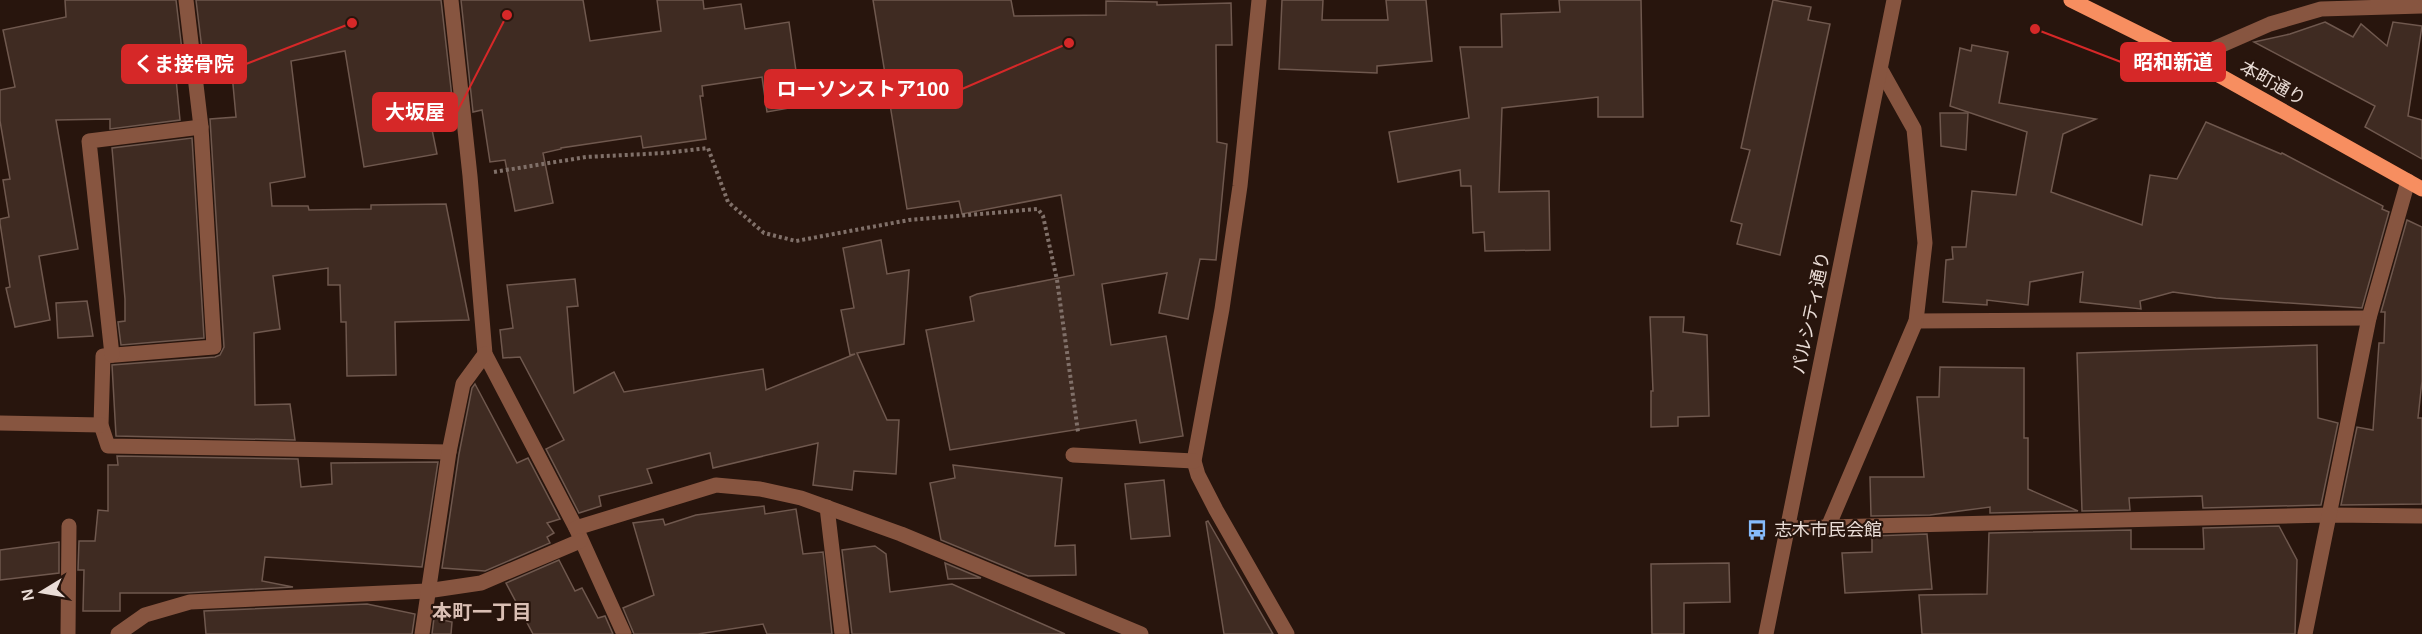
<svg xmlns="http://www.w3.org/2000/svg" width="2422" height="634" font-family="Arial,'Noto Sans JP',sans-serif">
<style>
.building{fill:#3f2b22;stroke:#6f584e;stroke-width:1.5}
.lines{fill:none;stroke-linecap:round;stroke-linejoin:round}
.path{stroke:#807069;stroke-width:4;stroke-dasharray:3 3;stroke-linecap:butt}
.minor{stroke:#875540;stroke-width:15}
.major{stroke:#f78e60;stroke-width:15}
.labels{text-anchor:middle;stroke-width:4.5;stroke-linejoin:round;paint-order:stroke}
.street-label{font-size:18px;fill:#eaddd7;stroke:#28150d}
.poi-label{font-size:18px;fill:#eaddd7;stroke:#28150d;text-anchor:start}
.neighbourhood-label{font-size:20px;font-weight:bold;fill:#dabfb4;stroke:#28150d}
.leader{fill:none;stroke:#d62828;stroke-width:2}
.callout-dot{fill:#d62828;stroke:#28150d;stroke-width:2}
.callout{fill:#d62828;stroke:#d62828;stroke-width:2}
.callout-label{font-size:20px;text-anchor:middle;font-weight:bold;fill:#fff}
</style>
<rect width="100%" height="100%" fill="#28150d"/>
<g class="building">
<path d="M65,0H176L184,67L175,68L180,120L110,129V119L56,120L78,249L39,256L50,320L15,327L6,288L10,287L0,223V219L9,217L3,180L10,179L0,121V90L15,87L3,30L66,17Z"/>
<path d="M196,0H441L454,115L430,120L437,154L364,167L345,51L291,61L305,177L270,183L272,206H308L309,210L371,209V205L446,204L469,320L395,322L396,375L347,376L346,322H341L340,285H328V268L273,276L280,329L254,333L255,405L290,404L295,440L116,436L112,365L215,357L220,355L224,347L210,119L236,117L231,63L204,66Z"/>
<path d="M461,0H583L590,41L661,31L657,0H703L704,9L741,4L745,29L789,22L801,106L767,112L762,77L702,86L703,96H700L706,139L643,148L641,136L561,148V149L543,153L553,203L515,211L505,160L490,162L482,110L473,112Z"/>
<path d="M873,0H1011L1014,16L1106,15V1L1157,2V5L1231,3L1232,45H1216L1217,142L1227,144L1216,260L1200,259L1188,319L1159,313L1167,273L1102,284L1111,345L1166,336L1183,436L1140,443L1136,420L950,450L926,330L974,321L970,297L977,294L1074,275L1061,195L962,214L959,201L907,209Z"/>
<path d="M1282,0H1323L1322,20H1388L1386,0H1426L1432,61L1377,66V73L1279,69Z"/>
<path d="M1559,0H1641L1643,117H1598V97L1502,108L1499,192L1549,191L1550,250L1485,251L1484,232L1473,233L1471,186H1461L1460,170L1398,182L1389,132L1469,118L1460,47H1502L1501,14L1560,12Z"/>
<path d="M1773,0L1811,7L1808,20L1830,24L1780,255L1737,244L1742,224L1731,221L1750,150L1741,148Z"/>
<path d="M2325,22L2353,37L2361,24L2387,46L2393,22L2422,26L2408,116L2422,120V159L2365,127L2375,106L2254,42L2290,34Z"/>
<path d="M1972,45L2008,52L1999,103L2096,119L2063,134L2051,192L2142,225L2150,175L2177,179L2206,122L2281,154L2282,153L2383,206L2382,209L2389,212L2362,308L2216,298L2173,292L2140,301L2141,309L2080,302L2083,272L2030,282L2028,305L1987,300V305L1943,302L1946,260L1953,259L1952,247H1966L1972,191L2016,195L2027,132L1950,106L1960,48L1971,51Z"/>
<path d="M1940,113H1968L1966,150L1941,146Z"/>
<path d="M192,138L204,338L121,345L118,322L125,321V299L112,148Z"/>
<path d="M2407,220L2422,227V381L2418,418H2422V504L2341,505L2357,427L2373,430L2379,343H2384L2385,312H2381Z"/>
<path d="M881,240L887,274L909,270L904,344L857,353L887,420H899L896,474L854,471L852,490L813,485L818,443L713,468L710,453L647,469L652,483L599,496L601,506L579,513L546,449L564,440L520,357L503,358L500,330L513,328L507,285L575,279L578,306L567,307L574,393L614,372L624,392L763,369L766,390L855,354L850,355L841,310L854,308L843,248Z"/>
<path d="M87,301L93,336L58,338L56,303Z"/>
<path d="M1650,317H1684L1683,332L1707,335L1709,416L1678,417V426L1651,427V391H1653Z"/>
<path d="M2317,345L2318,418L2338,423L2321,505L2203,508L2202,496L2129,498L2130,510L2082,511L2077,353Z"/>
<path d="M1940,367L2024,368V438H2028V489L2078,511L1990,513V507L1930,515L1871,516L1870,477H1924L1917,397H1939Z"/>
<path d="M475,384L517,463L528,458L560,519L547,523L554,533L547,537L550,543L485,571L442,568L459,454L472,388Z"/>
<path d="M117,456L298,459L301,487L332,484L331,463L438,462L422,567L265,557L262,581L293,587L185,593H120V611H83L84,570H78L79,541H95L98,510L108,511V465H118Z"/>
<path d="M953,465L1062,478L1055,546L1075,545L1076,575L1028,576L941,540L930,483L955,478Z"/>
<path d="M1164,480L1170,536L1131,539L1125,484Z"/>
<path d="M764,506L765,514L796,509L803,554L823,552L832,634H767L763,624L698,634H634L623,608L654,595L633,523L663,519L665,525L696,515Z"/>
<path d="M1208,521L1273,634H1224L1206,522Z"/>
<path d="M2279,526L2297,560L2295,634H1922L1919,595L1987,594L1989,533L2131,530V549H2204L2203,528Z"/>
<path d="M1927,534L1932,589L1845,593L1842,553L1872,552V536Z"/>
<path d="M59,542V573L0,580V550Z"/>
<path d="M875,546L886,554L890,592L952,584L1065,634H852L842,550Z"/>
<path d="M559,560L575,591L582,588L598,618L605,616L613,634H533L506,583Z"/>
<path d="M945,563L981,578L948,579Z"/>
<path d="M1729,563L1730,602L1684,603V634H1652L1651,564Z"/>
<path d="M367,604L415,614L412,634H206L204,611Z"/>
<path d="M434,618L452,622L451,634H432Z"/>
</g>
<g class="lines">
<path class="path" d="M494,172L586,157L665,153L708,148L728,202L764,233L796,241L909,220L1038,209L1043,216L1057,280L1078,432"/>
<g class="minor">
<path d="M186,0L201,127L214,347L103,356L101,425L108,446L449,452"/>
<path d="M451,0L470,176L485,354L576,528L624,634"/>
<path d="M1259,0L1240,186L1222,309L1194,461L1198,475L1216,510L1287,634"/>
<path d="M2190,59L2270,24L2321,9L2422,6"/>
<path d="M1916,321L2369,318"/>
<path d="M112,355L89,141L201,127"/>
<path d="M0,423L101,425"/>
<path d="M1073,455L1194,461"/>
<path d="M827,507L842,634"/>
<path d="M1828,527L1916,321L1925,243L1914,129L1881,70"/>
<path d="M576,528L716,485L760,489L801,498L901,534L1141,634"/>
<path d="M1786,528L2329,515L2422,516"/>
<path d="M68,634L69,526"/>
<path d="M118,634L145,615L190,602L427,591L481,583L580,541"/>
<path d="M422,634L449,452L463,384L485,354"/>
<path d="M1766,634L1894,0"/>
<path d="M2305,634L2369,318L2408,181"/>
</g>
<path class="major" d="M2071,0L2190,59L2422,189"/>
</g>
<defs>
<g id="bus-bare" transform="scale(1.62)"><path d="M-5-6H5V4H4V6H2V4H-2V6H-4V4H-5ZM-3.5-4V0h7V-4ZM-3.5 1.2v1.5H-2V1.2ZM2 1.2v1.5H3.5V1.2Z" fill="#86bbfb" stroke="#28150d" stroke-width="2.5" paint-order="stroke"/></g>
</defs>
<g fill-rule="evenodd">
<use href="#bus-bare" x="1757" y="530"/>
</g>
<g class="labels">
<g class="street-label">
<text transform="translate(2273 83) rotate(29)" y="6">本町通り</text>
<text transform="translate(1811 313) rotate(-78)" y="6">パルシティ通り</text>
</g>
<g class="poi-label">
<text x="1774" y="536">志木市民会館</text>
</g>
<g class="neighbourhood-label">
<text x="482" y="619">本町一丁目</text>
</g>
</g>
<path class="leader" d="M2035 29L2121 62M352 23L246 64M1069 43L962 89M507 15L457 112"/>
<g class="callout-dot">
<circle cx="2035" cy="29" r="6"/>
<circle cx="352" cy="23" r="6"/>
<circle cx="1069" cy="43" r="6"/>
<circle cx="507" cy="15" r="6"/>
</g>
<g class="callout">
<rect x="2121" y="43" width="104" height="38" rx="6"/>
<rect x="122" y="45" width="124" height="38" rx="6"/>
<rect x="765" y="70" width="197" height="38" rx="6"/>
<rect x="373" y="93" width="84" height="38" rx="6"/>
</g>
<g class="callout-label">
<text x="2173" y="69">昭和新道</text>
<text x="184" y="71">くま接骨院</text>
<text x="863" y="96">ローソンストア100</text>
<text x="415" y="119">大坂屋</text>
</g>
<g transform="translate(42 592) rotate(259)" stroke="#28150d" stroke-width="4.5" paint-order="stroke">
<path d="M0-4.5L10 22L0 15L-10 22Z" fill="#eaddd7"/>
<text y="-9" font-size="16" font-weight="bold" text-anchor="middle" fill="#eaddd7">N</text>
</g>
</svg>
